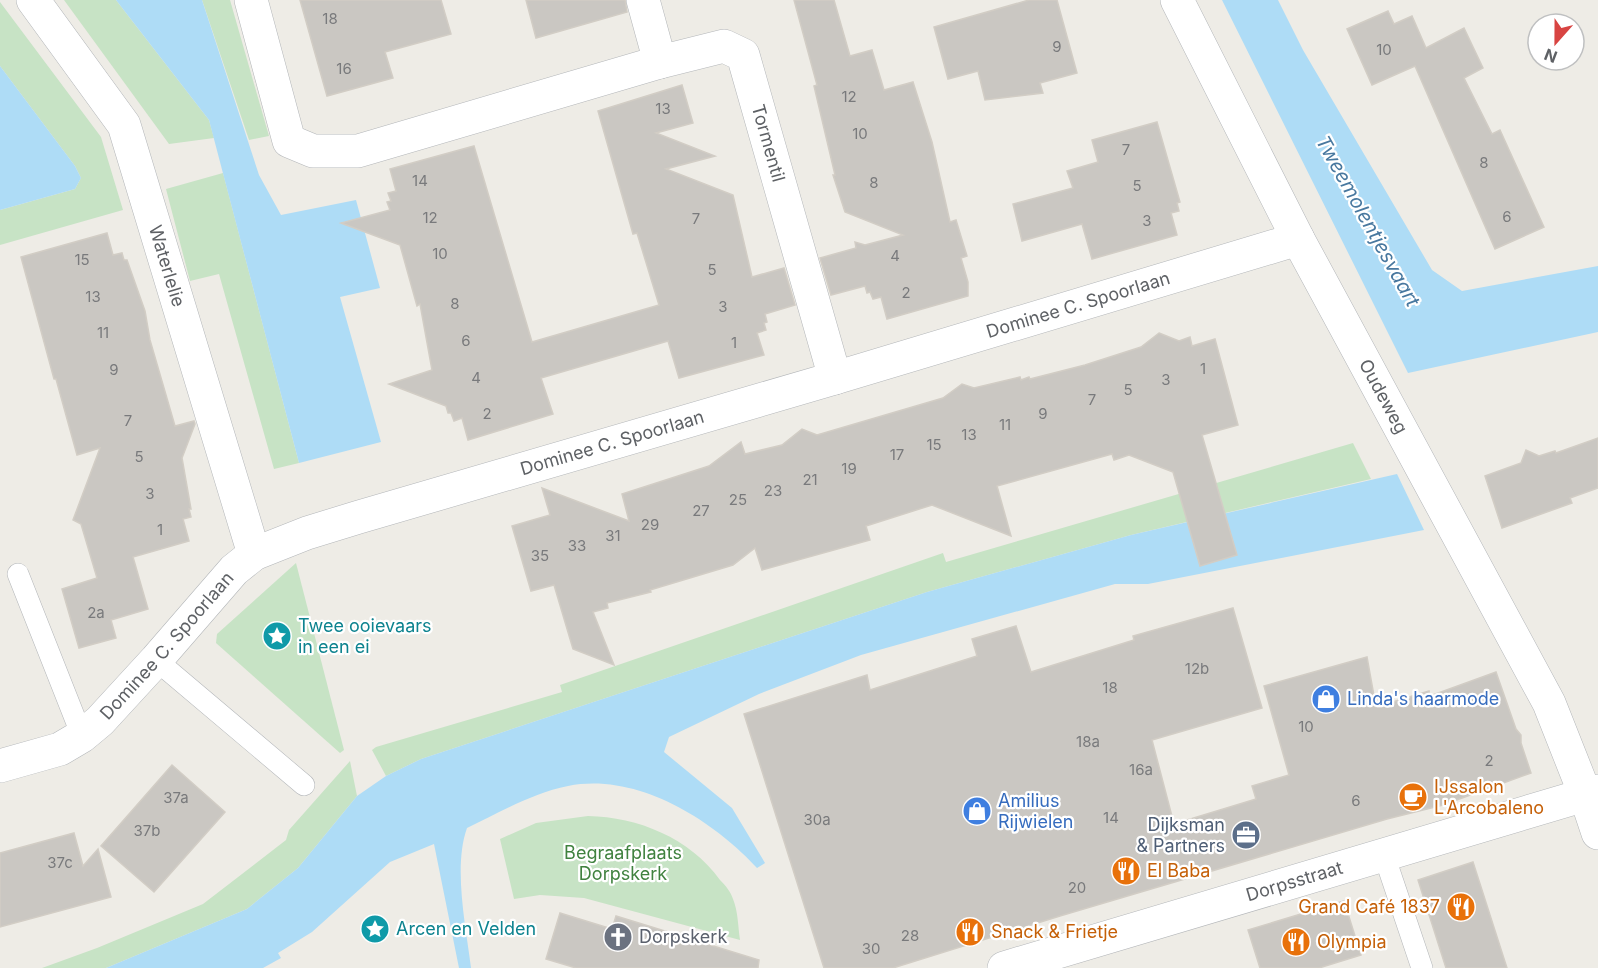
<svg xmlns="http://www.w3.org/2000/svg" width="1598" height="968" font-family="Inter,sans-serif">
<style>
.green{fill:#c7e3c5}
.water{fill:#aedcf6}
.building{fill:#cac7c2;stroke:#d2cdc5;stroke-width:1.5}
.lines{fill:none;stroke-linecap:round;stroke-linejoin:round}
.service-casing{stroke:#b3b6b9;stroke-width:22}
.minor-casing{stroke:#b3b6b9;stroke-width:34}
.tertiary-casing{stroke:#b3b6b9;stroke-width:34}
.service{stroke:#fff;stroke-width:21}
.minor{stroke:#fff;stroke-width:33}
.tertiary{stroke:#fff;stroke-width:33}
.labels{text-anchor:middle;stroke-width:4.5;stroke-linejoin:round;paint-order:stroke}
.number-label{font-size:15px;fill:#797a7c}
.street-label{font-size:18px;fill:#5e6165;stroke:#fff}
.culture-label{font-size:18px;fill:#0d838f;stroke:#fff;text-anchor:start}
.shop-label{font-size:18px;fill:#366cbe;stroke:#fff;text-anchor:start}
.food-label{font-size:18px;fill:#c56008;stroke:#fff;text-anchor:start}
.service-label{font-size:18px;fill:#4e5e75;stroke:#fff;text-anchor:end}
.park-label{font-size:18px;fill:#40823f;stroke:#fff}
.worship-label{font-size:18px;fill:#5b616d;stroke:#fff;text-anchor:start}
.water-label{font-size:20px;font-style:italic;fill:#48789f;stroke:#fff}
</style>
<rect width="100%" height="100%" fill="#eeece6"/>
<g class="green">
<path d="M64,0H116L209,120L214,138L169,144Z"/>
<path d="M202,0H230L269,136L249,140Z"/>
<path d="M0,2L101,137L123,210L0,245V210L75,189L81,178L75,166L0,66Z"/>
<path d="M223,173L299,463L274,469L219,274L190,281L166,189Z"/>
<path d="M1353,443L1371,479L1131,535L927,592L421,759L386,776L372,750L376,747L562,692L560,685L943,553L946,562Z"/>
<path d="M296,563L344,750L340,753L216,643L217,634Z"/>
<path d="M350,761L357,796L298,868L247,909L106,968H42L97,948L203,904L286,840L289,830Z"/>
<path d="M588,816C638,817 690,838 720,880C725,885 731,892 733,899C738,911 738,926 740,940L584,898L540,895L514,899L500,839L536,823Z"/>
</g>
<g class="water">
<path d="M116,0H202L259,175L281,215L356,200L380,288L340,297L381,442L299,463L209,120Z"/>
<path d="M1222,0H1278L1303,50L1432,270L1462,291L1598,266V332L1408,373Z"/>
<path d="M0,66L75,166L81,178L75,189L0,210Z"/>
<path d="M1397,474L1424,530L1148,584H1115L861,655L759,694L669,737L664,752L732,808L765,863L757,868C713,820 637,772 568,786C532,793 499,813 467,828C453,867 466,927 471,968H459L434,844L390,862L312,932L278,953L281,958L263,968H106L247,909L298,868L357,796L386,776L421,759L927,592L1131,535Z"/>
</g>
<g class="building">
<path d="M300,0H441L451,34L385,52L393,78L327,96Z"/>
<path d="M526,0H625L627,12L536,38Z"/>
<path d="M794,0H834L850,56L872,50L884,90L913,82L932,142L950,222L956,220L967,256L961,258L968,282V296L887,319L881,297L873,299L870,292L867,293L865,286L831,295L820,258L856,248L855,242L865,245L903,235L845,212L833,175H835L814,86L817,85Z"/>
<path d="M1029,0H1057L1077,73L1040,83L1043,93L985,100L978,71L948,79L934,27Z"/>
<path d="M1388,11L1394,24L1412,16L1426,48L1464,28L1483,68L1464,78L1492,134L1500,130L1544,227L1495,249L1415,66L1372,85L1347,29Z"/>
<path d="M682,85L693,123L656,133L715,156L666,169L733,195L752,277L784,268L795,305L765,314L767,322L764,323L766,330L757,333L764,355L679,378L668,341L541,378L553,414L468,440L462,418L454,421L451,413H448L446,406L389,384L432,370L420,304L417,306L400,245L341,223L390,210L387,202L391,201L388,193L396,191L390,169L474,146L532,342L659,305L637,233L633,234L598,111Z"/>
<path d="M1157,122L1180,202L1177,203L1179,211L1171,213L1177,235L1092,259L1082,224L1022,241L1013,204L1073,188L1067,171L1098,162L1092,140Z"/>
<path d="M107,233L113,255L122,253L124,260H127L145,311L150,340L175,426L194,421L195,424L182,458L191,509H189L191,517L183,519L189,541L133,557L148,609L111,620L116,638L79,648L62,589L97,578L81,524L73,520L100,448L77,455L56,379H54L21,257Z"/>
<path d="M1159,333L1179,341L1190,337L1192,346L1215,339L1238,425L1202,435L1237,555L1200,566L1173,472L1129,455L1114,460L1112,454L997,486L1011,536L932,505L866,526L870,540L762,570L755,548L733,565L650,590L651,592L607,603L608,608L593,612L614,665L573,649L554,585L531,591L512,526L550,515L542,488L629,521L622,494L709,466L741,442L745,454L782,445L802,429L817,435L943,398L962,384L974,388L1020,377L1021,380L1029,377L1030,379L1085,365L1141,347Z"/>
<path d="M1598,438V488L1570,498L1572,503L1502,528L1485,476L1521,463L1526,450L1539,456L1555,451L1556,453Z"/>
<path d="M1233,608L1262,708L1152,740L1174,824L1256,799L1252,786L1289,775L1264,686L1367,657L1376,707L1429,691L1430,696L1496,672L1516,729L1521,735V743L1531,773L1443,805L1387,819L1060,916L893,968H824L744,714L867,675L870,690L977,656L972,639L1016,626L1031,672L1134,640L1133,636Z"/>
<path d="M172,765L225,812L154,892L101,846Z"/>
<path d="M74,833L83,866L98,849L111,897L0,927V853Z"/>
<path d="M1473,862L1507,968H1446L1418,880Z"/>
<path d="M1344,901L1361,955L1319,968H1260L1248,930Z"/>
<path d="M560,913L612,929L616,916L759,960L758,968H576L546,959Z"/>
</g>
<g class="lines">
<g class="service-casing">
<g id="service">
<path d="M18,574L82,736"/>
<path d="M156,660L304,785"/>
<path d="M1384,855L1422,968"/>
</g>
</g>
<g class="minor-casing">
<g id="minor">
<path id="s1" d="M33,0L124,125L254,554"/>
<path d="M251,0L289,141L313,151H358L660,62"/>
<path id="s2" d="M643,0L660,62L724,46L743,55L835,378"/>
<path id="s3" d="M0,766L60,749L82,736L100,721L156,660L234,570L254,554L307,533L359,517L835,378L1298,239"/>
<path id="s4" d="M1004,968L1598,791"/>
</g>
</g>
<g class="tertiary-casing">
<g id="tertiary">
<path id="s5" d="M1177,0L1298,239L1549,703L1585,794L1598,833"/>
</g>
</g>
<use href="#service" class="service"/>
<use href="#minor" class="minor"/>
<use href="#tertiary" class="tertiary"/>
</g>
<defs>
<g id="sight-disc" transform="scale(1.5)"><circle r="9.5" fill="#0f9aa8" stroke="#fff"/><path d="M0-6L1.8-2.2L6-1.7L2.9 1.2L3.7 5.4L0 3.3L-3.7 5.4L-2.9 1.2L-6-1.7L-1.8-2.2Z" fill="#fff"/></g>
<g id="shop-disc" transform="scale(1.5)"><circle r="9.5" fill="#3f7fe0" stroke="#fff"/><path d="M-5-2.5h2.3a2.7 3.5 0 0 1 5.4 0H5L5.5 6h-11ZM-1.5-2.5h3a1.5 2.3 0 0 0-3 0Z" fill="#fff"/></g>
<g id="cafe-disc" transform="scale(1.5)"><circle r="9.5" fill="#e8710a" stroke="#fff"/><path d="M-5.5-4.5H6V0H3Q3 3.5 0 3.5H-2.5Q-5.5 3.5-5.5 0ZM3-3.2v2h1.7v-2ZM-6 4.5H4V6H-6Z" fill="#fff"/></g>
<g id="office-disc" transform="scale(1.5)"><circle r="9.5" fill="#5c6f8a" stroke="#fff"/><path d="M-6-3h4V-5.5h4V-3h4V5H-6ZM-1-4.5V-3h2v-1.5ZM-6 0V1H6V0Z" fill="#fff"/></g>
<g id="restaurant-disc" transform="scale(1.5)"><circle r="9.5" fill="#e8710a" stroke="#fff"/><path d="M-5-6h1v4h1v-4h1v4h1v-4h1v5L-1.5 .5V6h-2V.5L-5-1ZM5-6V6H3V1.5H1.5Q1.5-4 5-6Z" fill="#fff"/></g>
<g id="church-disc" transform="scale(1.5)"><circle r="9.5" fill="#6b7280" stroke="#fff"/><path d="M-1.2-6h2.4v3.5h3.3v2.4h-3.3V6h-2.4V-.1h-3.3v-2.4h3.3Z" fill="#fff"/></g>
</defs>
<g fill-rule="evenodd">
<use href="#sight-disc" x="277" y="636"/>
<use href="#shop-disc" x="1326" y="699"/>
<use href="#cafe-disc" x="1413" y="797"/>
<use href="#shop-disc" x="977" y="811"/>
<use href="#office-disc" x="1246" y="835"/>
<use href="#restaurant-disc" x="1126" y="871"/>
<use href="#restaurant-disc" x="1461" y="907"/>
<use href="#sight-disc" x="375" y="929"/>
<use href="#restaurant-disc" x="970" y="932"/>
<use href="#church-disc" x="618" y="937"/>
<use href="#restaurant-disc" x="1296" y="942"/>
</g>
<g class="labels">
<g class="number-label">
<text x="330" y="24">18</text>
<text x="1057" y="52">9</text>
<text x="1384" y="55">10</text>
<text x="344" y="74">16</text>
<text x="849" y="102">12</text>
<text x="663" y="114">13</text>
<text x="860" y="139">10</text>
<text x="1126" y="155">7</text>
<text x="1484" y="168">8</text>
<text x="420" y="186">14</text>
<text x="874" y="188">8</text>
<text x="1137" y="191">5</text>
<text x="1507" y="222">6</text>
<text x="430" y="223">12</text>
<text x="696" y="224">7</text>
<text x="1147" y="226">3</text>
<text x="440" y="259">10</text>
<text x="895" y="261">4</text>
<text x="82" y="265">15</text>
<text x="712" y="275">5</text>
<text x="906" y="298">2</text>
<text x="93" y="302">13</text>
<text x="455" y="309">8</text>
<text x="723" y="312">3</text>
<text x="103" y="338">11</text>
<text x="466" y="346">6</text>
<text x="734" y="348">1</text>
<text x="1203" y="374">1</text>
<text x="114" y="375">9</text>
<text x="476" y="383">4</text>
<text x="1166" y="385">3</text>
<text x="1128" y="395">5</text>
<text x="1092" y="405">7</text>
<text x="487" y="419">2</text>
<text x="1043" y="419">9</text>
<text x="128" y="426">7</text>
<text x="1005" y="430">11</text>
<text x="969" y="440">13</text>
<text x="934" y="450">15</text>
<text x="897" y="460">17</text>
<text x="139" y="462">5</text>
<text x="849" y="474">19</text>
<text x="810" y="485">21</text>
<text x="773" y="496">23</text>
<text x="150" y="499">3</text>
<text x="738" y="505">25</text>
<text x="701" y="516">27</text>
<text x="650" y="530">29</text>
<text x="160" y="535">1</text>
<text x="613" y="541">31</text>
<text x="577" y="551">33</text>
<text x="540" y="561">35</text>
<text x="96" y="618">2a</text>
<text x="1197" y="674">12b</text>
<text x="1110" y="693">18</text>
<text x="1306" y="732">10</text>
<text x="1088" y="747">18a</text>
<text x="1489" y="766">2</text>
<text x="1141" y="775">16a</text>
<text x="176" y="803">37a</text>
<text x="1356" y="806">6</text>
<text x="1111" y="823">14</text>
<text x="817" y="825">30a</text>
<text x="147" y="836">37b</text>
<text x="60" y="868">37c</text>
<text x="1077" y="893">20</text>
<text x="910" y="941">28</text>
<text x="871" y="954">30</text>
</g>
<g class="street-label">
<text dy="6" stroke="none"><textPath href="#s2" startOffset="243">Tormentil</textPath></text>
<text dy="6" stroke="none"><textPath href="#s1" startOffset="302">Waterlelie</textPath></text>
<text dy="6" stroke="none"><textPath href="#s3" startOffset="1200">Dominee C. Spoorlaan</textPath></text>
<text dy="6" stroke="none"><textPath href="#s5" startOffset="447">Oudeweg</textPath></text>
<text dy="6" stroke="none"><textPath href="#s3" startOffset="714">Dominee C. Spoorlaan</textPath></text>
<text dy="6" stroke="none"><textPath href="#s3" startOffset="212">Dominee C. Spoorlaan</textPath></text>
<text dy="6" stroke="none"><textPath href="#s4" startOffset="303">Dorpsstraat</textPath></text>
</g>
<g class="culture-label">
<text x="298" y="632">Twee ooievaars<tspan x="298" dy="21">in een ei</tspan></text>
<text x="396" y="935">Arcen en Velden</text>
</g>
<g class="shop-label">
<text x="1347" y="705">Linda's haarmode</text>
<text x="998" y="807">Amilius<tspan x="998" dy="21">Rijwielen</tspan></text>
</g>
<g class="food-label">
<text x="1434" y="793">IJssalon<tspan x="1434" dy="21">L'Arcobaleno</tspan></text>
<text x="1147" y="877">El Baba</text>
<text x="1440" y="913" text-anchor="end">Grand Café 1837</text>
<text x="991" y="938">Snack &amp; Frietje</text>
<text x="1317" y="948">Olympia</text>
</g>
<g class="service-label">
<text x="1225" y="831">Dijksman<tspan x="1225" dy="21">&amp; Partners</tspan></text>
</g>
<g class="park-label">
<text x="623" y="859">Begraafplaats<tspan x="623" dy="21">Dorpskerk</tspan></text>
</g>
<g class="worship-label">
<text x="639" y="943">Dorpskerk</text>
</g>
<g class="water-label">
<text transform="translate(1368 221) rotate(61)" y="7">Tweemolentjesvaart</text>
</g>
</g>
<g transform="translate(1556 42) rotate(201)"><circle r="28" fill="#ffffff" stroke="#bfc0c1" stroke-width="1.5"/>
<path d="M0-4.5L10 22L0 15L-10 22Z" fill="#d84442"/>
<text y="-9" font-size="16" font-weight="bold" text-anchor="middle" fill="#5e6165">N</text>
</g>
</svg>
